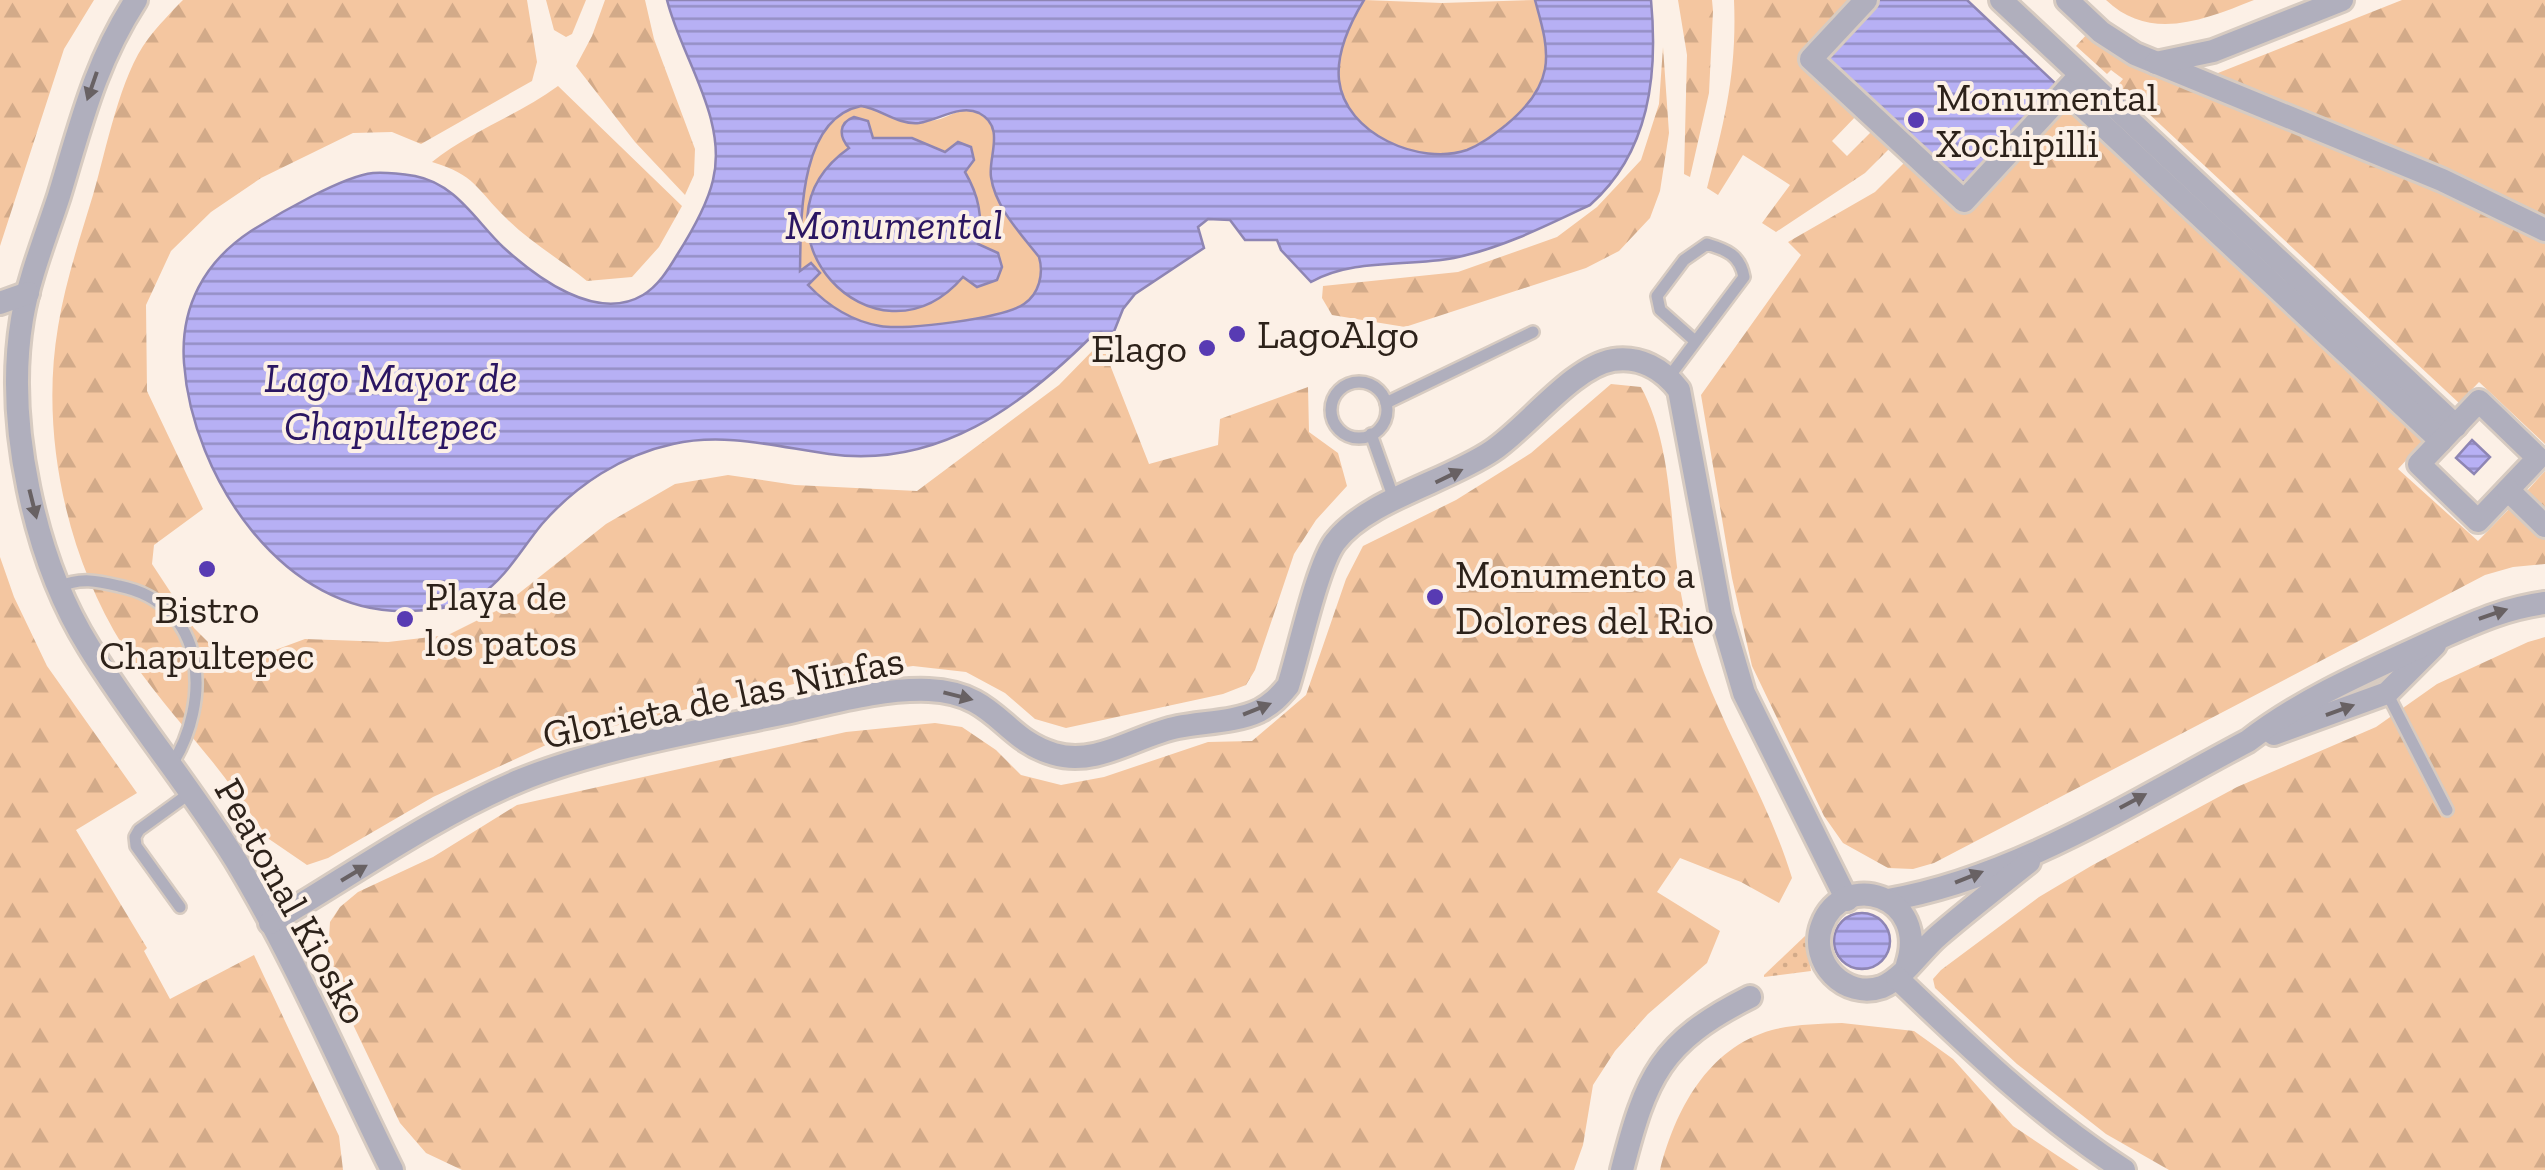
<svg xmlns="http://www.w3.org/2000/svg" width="2545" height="1170" font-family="'Zilla Slab',serif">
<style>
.grass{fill:#f4c6a0}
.forest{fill:url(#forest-firs)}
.park{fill:url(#park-dots)}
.water{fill:url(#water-rules);stroke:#8e85b3;stroke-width:2.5;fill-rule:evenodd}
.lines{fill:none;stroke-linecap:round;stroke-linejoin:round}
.lane-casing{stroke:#d7cbc1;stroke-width:16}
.street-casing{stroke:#d7cbc1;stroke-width:28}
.lane{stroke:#b0afbd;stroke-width:11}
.street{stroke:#b0afbd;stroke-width:22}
.oneway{fill:#686163}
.poi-dot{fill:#583bb3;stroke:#fcf0e6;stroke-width:4}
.labels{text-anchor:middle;stroke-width:8;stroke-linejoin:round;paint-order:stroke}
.poi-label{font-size:40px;fill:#2d221a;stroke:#fcf0e6;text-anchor:start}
.street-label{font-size:40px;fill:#2d221a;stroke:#fcf0e6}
.water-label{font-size:42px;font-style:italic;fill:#2b1662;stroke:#fcf0e6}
</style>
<defs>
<pattern id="forest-firs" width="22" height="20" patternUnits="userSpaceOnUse" patternTransform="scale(2.5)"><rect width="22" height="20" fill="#f4c6a0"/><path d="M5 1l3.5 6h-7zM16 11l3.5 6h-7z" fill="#d2aa89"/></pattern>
<pattern id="park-dots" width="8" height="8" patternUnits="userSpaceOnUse" patternTransform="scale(2.5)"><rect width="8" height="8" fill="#f4c6a0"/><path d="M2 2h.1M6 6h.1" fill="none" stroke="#d2aa89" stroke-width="1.8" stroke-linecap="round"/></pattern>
<pattern id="water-rules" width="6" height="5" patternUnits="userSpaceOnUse" patternTransform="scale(2.5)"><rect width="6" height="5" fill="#b7b0f4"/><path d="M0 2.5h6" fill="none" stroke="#958fc5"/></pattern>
</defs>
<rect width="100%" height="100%" fill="#fcf0e6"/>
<path class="grass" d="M861,106C885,110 909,125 936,120C950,117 958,108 973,111C1010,119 985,162 993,185C1001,212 1022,235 1039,257C1044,274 1039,294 1023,304C1003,318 904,331 879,326C850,321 828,305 807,284L810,263L800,273C801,222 797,119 861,106Z"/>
<g class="forest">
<path d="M0,0H94L64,49L0,246Z"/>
<path d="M183,0H527L537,62L532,81L421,144L392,132L353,133L261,178L211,212L171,251L146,305L147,391L203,509L154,545L152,564L194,628L232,666L305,639L388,642L448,635L498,610L606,524L675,484L728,475L795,485L917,491L1059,385L1101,342L1149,464L1218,445L1220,419L1308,387L1309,432L1338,453L1347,486L1316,520L1294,554L1255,670L1246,685L1223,694L1066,728L1035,719L1005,693L966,672L913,666L811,680L559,739L433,797L328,858L307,865L269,839C248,811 229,781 206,754C178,719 147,685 123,646C66,555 40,433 58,327C65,283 80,238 93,195C106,151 120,75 148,39C158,26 171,12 183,0Z"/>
<path d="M546,0H586L572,34L566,37L554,30Z"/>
<path d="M605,0H645L654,39L695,149L694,175L685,195L635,142L576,66L592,36Z"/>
<path d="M1364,0L1442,3L1535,0C1541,22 1549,46 1545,69C1541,91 1523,111 1506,125C1493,135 1482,144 1467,150C1420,166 1345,134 1339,80C1336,52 1350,23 1364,0Z"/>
<path d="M1678,0H1712L1713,11L1709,93L1690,177L1684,174L1687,55Z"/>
<path d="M1734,0H1854L1800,58L1858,114L1832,141L1847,156L1874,129L1892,146L1865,173L1776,232L1762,223L1790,185L1743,155L1718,195L1707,188C1725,120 1737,71 1734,0Z"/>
<path d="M2106,0H2254C2204,20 2150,42 2106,0Z"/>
<path d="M2402,0H2545V219L2213,75Z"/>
<path d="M2088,33L2130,61L2545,236V444L2479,382L2459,403L2118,85L2123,79L2111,70L2107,74L2076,46Z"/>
<path d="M1663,47L1669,133L1660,191L1650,218L1619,251L1586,268L1405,327L1332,315L1322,298L1323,286L1458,272L1557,237L1597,207L1641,160L1659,104Z"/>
<path d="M558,86L682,206L659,247L632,277L587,281C561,260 530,242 506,218C476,189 476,175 432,162C471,131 519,115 558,86Z"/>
<path d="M2066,106L2424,441L2398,469L2478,541L2511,507L2545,538V564L2513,567L2485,575L1934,863L1913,869L1888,868L1843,843L1824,816L1752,666L1732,578L1701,395L1801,255L1788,242L1875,192L1908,159L1967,213Z"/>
<path d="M1611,384L1641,387C1678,456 1667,542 1686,617C1709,709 1765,789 1792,878L1779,903L1741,882L1680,858L1657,892L1720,931L1707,963L1648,1014L1615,1051L1593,1085L1583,1145L1574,1170H462L426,1153L400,1123L327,970L330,922L340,907L358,892L433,857L517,805L846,732L935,723L962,727L996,750L1021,775L1061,785L1104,777L1208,742L1252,741L1306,695L1346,579L1363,546L1456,500L1531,453Z"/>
<path d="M2545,471V511L2526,492Z"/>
<path d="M0,557L14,597L47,666L137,793L76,830L147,948L144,951L170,999L254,955L339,1136L343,1170H0Z"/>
<path d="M2545,637V1170H2169L2106,1134L2017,1064L1935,988L1933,979L1941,970L2039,897L2091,866L2237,787L2376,727L2437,684L2528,642Z"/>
<path d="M1842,1023L1914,1031L1953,1059L2013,1126L2079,1170H1660C1675,1111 1707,1048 1772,1030C1795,1024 1819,1024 1842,1023Z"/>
</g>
<path class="park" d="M1805,936L1811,971L1764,977V975Z"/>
<g class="water">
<path d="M667,0H1364C1350,23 1336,52 1339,80C1345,134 1420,166 1467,150C1482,144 1493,135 1506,125C1523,111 1541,91 1545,69C1549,46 1541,22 1535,0H1651C1658,74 1650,152 1590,205C1546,226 1502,248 1454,258C1407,267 1354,258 1311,282L1281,250L1277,240H1245L1230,220L1208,219L1198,227L1204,248L1135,294L1123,309L1111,339L1101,332L1094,334C1022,406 938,469 829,454C778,447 725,432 673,444C622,455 576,485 542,524C522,548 506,578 480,595C459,608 432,610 409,611C284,616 192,477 184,363C180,307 204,262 251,231C278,214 343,176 373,173C387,172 402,174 415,176C456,184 475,220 503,247C536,277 596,323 643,295C658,286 668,270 677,255C691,233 707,206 713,180C728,119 681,57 667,0ZM861,106C882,109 897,125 919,123C939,120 960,104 979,113C1006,127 988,156 991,177C995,207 1021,234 1039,257C1044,274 1039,294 1024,304C1004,318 905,331 880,326C851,321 828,306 808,285L820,273L811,263L800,271C801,221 798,119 861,106Z"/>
<path d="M1879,0H1967L2056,84L1962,186L1825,58Z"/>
<path d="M854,117L868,121L873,138H912L945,152L958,142L971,147L974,160L965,172C979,196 983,217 978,244L998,253L1002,267L997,280L977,287L963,277C874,379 738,227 849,148C839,137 838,123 854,117Z"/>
<path d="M2472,440L2490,457L2474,474L2456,458Z"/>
<circle cx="1862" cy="941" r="28"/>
</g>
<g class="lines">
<g class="lane-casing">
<g id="lane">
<path d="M1669,377L1744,277C1740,255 1727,250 1707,244L1684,260L1657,296L1660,310L1695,341"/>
<circle cx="1359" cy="410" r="28"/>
<path d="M1386,403L1533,332"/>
<path d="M1371,434L1394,499"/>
<path d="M59,587C80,577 98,581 119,586C208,604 212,702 171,766"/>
<path d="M2387,693L2447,810"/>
<path d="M180,907L136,846L135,837L139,830L190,793"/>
</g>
</g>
<g class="street-casing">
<g id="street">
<path d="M136,0C94,65 81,124 59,196C46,236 29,277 22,319C5,422 34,559 89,647C134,720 190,786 235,859C295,958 341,1067 392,1170"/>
<path d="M1866,0L1811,59L1964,201L2074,82"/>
<path d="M2001,0L2456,426"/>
<path d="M2067,0L2101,32L2135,54L2442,180L2545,230"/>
<path d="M2156,63L2213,51L2342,0"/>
<path d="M2066,91L2441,441"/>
<path d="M0,303L28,293"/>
<path d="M2479,401L2538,458L2478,521L2419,464Z"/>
<path d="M2508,490L2545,526"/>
<path d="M2274,734L2387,693L2435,645"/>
<path d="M1888,900C2016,878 2134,801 2248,741C2306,696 2377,667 2444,636C2478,621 2507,608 2545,603"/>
<path d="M270,923C350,876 436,815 521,780C594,750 693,732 771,716C822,706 876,688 929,690C997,693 1002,739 1054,754C1097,767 1137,735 1178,727C1203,722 1236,722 1259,711C1272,704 1279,697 1288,686C1299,652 1317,566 1335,542C1367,500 1446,482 1492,451C1528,427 1572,367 1613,360C1640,356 1663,369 1679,390L1721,615L1744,693L1847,900"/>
<path d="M1907,965C1930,895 1843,869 1822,925C1808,962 1845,1000 1882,987C1904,978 1921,950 1939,935C1968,910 1999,886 2029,862"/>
<path d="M1897,978C1969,1047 2040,1116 2124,1170"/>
<path d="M1622,1170C1646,1077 1660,1042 1750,997"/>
</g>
</g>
<use href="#lane" class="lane"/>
<use href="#street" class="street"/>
</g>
<defs><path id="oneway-solid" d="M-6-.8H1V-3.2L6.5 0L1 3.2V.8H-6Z" transform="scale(2.5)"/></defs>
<g class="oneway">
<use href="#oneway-solid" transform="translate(92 86) rotate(109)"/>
<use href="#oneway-solid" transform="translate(1449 476) rotate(-26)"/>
<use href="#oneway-solid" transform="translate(33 504) rotate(76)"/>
<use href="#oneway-solid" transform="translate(2493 614) rotate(-19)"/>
<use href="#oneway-solid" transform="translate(958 696) rotate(14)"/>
<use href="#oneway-solid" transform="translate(1257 709) rotate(-22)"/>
<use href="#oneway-solid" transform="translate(2340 710) rotate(-20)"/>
<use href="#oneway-solid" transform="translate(2133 801) rotate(-28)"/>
<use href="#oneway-solid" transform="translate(354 873) rotate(-31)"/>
<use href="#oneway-solid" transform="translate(1969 877) rotate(-22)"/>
</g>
<g class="poi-dot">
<circle cx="1916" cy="120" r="10"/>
<circle cx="1237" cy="334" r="10"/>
<circle cx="1207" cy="348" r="10"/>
<circle cx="207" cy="569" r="10"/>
<circle cx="1435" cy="597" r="10"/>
<circle cx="405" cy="619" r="10"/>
</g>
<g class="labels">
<g class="poi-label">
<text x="1936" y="111">Monumental<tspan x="1936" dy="46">Xochipilli</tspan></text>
<text x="1257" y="348">LagoAlgo</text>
<text x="1187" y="362" text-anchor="end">Elago</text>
<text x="1455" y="588">Monumento a<tspan x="1455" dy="46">Dolores del Rio</tspan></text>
<text x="425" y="610">Playa de<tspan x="425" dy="46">los patos</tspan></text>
<text x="207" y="623" text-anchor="middle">Bistro<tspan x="207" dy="46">Chapultepec</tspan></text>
</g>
<g class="street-label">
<text transform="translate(723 697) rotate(-12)" y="14">Glorieta de las Ninfas</text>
<text transform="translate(292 901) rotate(61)" y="14">Peatonal Kiosko</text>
</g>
<g class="water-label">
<text x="894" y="239">Monumental</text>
<text x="391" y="392">Lago Mayor de<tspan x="391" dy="48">Chapultepec</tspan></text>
</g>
</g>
</svg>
